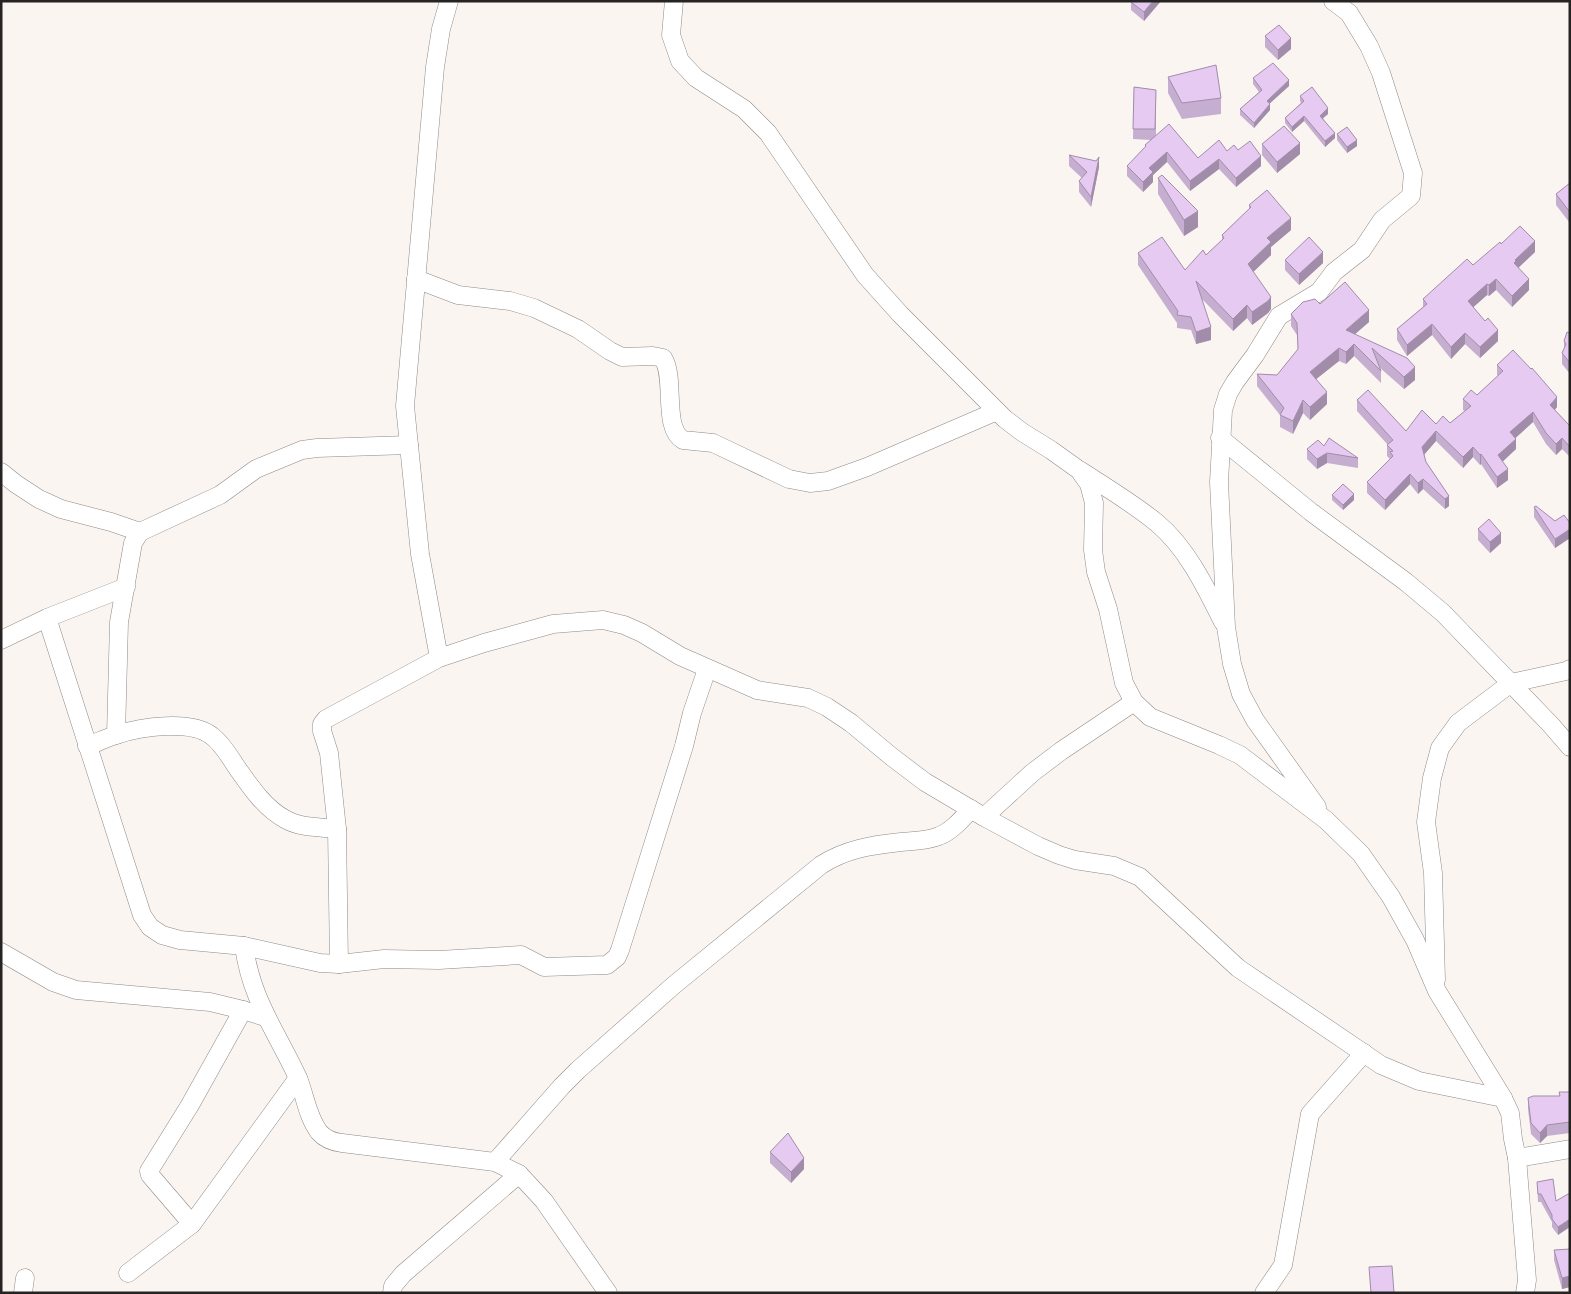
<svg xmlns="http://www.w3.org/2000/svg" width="1571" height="1294" font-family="'Titillium Web',sans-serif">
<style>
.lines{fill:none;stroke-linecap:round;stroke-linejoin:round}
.street-casing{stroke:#8f8987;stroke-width:19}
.street{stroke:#fff;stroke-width:18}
.wall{fill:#c6aed0}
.shaded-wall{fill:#a18da9}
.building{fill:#e6caf2;stroke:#a18da9}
</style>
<rect width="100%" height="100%" fill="#fbf5f2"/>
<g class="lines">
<g class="street-casing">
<g id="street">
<path d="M674,1L671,35L680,61L696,78L744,109L768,133L865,275L900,314L1005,419L1022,432L1051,450L1079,470L1089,484L1094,503L1093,550L1096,572L1108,609L1124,683L1134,702L1150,717L1219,745L1240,755L1326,820L1361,854L1391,897L1415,940L1437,991L1503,1098L1510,1113L1513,1139L1517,1158L1527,1280L1525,1293"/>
<path d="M416,279L458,295L510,301L534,308L578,329L610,351L622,357L653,356L663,358C676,378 662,428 683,440L713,443L789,479L810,483L828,481L867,467L997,411"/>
<path d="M1220,438L1311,512L1406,582L1443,613L1551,725L1570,747"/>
<path d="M1081,471C1107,488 1134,504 1157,523C1187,548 1206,588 1223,622"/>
<path d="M1,472L16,484L39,499L61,509L111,522L140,532"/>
<path d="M47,618L142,915L150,927L162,935L180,940L244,946L320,963L339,964L384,959L439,960L521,955L544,967L607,965L617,957L620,950L684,746L692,713L707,669"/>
<path d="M1,640L47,618L126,587"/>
<path d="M439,658L420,554L405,406L435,67L441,29L449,1"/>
<path d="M116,735L119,622L133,543L140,532L220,495L256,469L302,450L317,448L409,445"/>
<path d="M87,746C96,743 106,738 116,735C140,727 191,719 212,736C224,745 232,761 240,772C252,789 266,809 285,819C300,828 319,827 337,829"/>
<path d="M1317,807L1255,720L1241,694L1232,664L1226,627L1219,482L1223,410L1228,394L1235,382L1255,355L1279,316L1319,292L1334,272L1362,250L1382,220L1411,196L1413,173L1381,73L1369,46L1349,13L1333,1"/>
<path d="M984,817L1032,773L1061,751L1134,702"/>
<path d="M244,946C251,999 276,1031 298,1078C305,1095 307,1116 319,1132C325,1139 333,1142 342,1143L495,1162L519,1174L544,1201L608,1293"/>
<path d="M1,952L53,982L76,990L210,1002L243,1010L265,1017"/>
<path d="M339,964L337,829L329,753L322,731V724L326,719L439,658L484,643L553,624L603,620L624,625L642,633L680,656L757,690L808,698L827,707L851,723L892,757L925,782L984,817L1038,846L1059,855L1075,860L1114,866L1140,877L1238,968L1381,1065L1419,1081L1503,1098"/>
<path d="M1436,980L1433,873L1426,822L1432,778L1440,748L1458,723L1511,683L1566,671L1570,669"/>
<path d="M1517,1158L1570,1149"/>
<path d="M495,1162L562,1086L578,1070L674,985L821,865C846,849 872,845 901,842C914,841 927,841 939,836C952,831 962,819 971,809"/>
<path d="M192,1224L150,1175L149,1171L190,1105L243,1010"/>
<path d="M128,1273L192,1224L298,1078"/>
<path d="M23,1293L25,1278"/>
<path d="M392,1293L393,1286L403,1274L519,1174"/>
<path d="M1264,1293L1283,1265L1310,1114L1364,1053"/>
</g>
</g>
<use href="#street" class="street"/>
</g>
<g class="wall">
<path d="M1161,1L1144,21L1131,10V2Z"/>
<path d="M1265,36L1291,49L1278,60L1265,47Z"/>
<path d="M1168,77L1221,98V114L1182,119L1168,93Z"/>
<path d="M1253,78L1289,86L1269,104L1270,110L1254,128L1240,115V109L1259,92L1253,84Z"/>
<path d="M1134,87L1156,90V136L1198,158L1227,151L1238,150L1261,166L1236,187L1219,169L1190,191L1167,162L1153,175V182L1143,192L1127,176V166L1145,148V145L1151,140L1133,139Z"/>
<path d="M1300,96L1328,114L1323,118L1335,138L1325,147L1304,121L1292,132L1285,123V118L1301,103L1300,101Z"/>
<path d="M1337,134L1357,146L1347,153L1337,140Z"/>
<path d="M1262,144L1300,154L1277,173L1262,155Z"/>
<path d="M1069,155L1099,167L1091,207L1079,192V181L1082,178L1069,166Z"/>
<path d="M1158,178L1198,227L1184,236L1158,194Z"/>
<path d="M1570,183V221L1569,222L1556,205V194Z"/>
<path d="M1249,205L1291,230L1271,247V255L1253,272L1271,309L1268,313L1252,325L1247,318L1233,331L1202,299L1211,340L1196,344L1191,330L1177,328V323L1138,265V253L1185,270L1206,255L1222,240V235L1249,209Z"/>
<path d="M1501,244L1535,252L1518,268L1529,290L1512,307L1496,290L1489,296L1487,295L1473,307L1498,341L1480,358L1465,344L1451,359L1432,335L1407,356L1397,340V329L1423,307V299L1473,265Z"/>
<path d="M1285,260L1323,263L1299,285L1285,270Z"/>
<path d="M1320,304L1369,322L1355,334L1415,380L1404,389L1379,367L1381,371V383L1354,356L1346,364L1339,361L1316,379L1327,404L1310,420L1303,413L1293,434L1280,427V415L1257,386V374L1277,375L1298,350L1297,335L1291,326V314Z"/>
<path d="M1570,333V374L1562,364V353L1564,349V341Z"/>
<path d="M1497,365L1557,407L1555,410L1570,426V457L1562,449L1556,455L1546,444L1533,422L1515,438L1516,449L1502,462L1508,480L1497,488L1481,464L1480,465L1473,457L1463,468L1436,441L1424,455L1426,462L1449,496V506L1445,509L1423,489L1418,494L1410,484L1385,510L1367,493V482L1390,459L1387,456V445H1388L1357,411V400L1406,431L1436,424L1450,423L1465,411L1463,410V399L1477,395L1498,376L1497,375Z"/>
<path d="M1324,446L1358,458V468L1327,463L1317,469L1307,459V449Z"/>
<path d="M1332,495L1354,500L1343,510L1332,500Z"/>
<path d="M1534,507L1555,521L1570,523V538L1555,548L1534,517Z"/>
<path d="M1478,529L1501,543L1490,553L1478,540Z"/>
<path d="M1559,1092H1570V1133L1547,1136L1540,1143L1531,1134L1528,1109V1098L1559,1096Z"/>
<path d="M770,1152L804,1169L791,1183L770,1163Z"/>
<path d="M1537,1182L1556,1201L1570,1194L1558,1235L1552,1227V1222L1541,1202H1538Z"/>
<path d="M1570,1249V1287L1562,1289L1554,1260V1250Z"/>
</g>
<g class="shaded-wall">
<path d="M1153,1H1161L1144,21V12Z"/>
<path d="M1291,38V49L1278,60V50Z"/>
<path d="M1289,80V86L1267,106V101Z"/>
<path d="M1270,104V110L1254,128V123Z"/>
<path d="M1328,108V114L1320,121V116Z"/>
<path d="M1304,116V121L1292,132V127Z"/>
<path d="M1335,133V138L1325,147V141Z"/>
<path d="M1357,140V146L1347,153V147Z"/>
<path d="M1300,143V154L1277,173V162Z"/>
<path d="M1167,152V162L1153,175V182L1143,192V182L1149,168Z"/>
<path d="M1261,156V166L1236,187V178Z"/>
<path d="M1099,157V167L1091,207V197Z"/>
<path d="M1219,159V169L1190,191V181Z"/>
<path d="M1570,210V221L1569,222V211Z"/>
<path d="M1198,211V227L1184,236V220Z"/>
<path d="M1291,218V230L1271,247V255L1248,277V264L1267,238Z"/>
<path d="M1535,241V252L1516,270L1514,263L1515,260Z"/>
<path d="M1323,252V263L1299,285V274Z"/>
<path d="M1496,279V290L1489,296V285Z"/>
<path d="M1529,279V290L1512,307V296Z"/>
<path d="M1487,284V295L1468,312V301Z"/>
<path d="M1271,297V309L1268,313L1252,325V312Z"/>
<path d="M1247,305V318L1233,331V319Z"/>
<path d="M1369,310V322L1346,342V330Z"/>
<path d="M1432,324V335L1407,356V345Z"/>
<path d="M1211,327V340L1196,344V332Z"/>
<path d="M1498,330V341L1480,358V347Z"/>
<path d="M1465,333V344L1451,359V347Z"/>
<path d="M1354,344V356L1346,364V352Z"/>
<path d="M1339,348V361L1310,384V372Z"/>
<path d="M1415,367V380L1404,389V377Z"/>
<path d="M1327,392V404L1310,420V407Z"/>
<path d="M1557,397V407L1550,415V405Z"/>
<path d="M1303,400V413L1293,434V421Z"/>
<path d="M1533,412V422L1510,443V432Z"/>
<path d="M1436,431V441L1422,457V447Z"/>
<path d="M1562,438V449L1556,455V444Z"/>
<path d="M1516,439V449L1498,466V455Z"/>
<path d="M1473,447V457L1463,468V457Z"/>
<path d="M1327,453V463L1317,469V459Z"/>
<path d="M1481,454V464L1480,465V455Z"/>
<path d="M1508,469V480L1497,488V477Z"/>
<path d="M1410,474V484L1385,510V500Z"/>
<path d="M1423,479V489L1418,494V483Z"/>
<path d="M1354,494V500L1343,510V505Z"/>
<path d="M1449,496V506L1445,509V499Z"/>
<path d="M1570,529V538L1555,548V539Z"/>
<path d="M1501,533V543L1490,553V542Z"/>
<path d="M1547,1125V1136L1540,1143V1133Z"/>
<path d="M804,1158V1169L791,1183V1172Z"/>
<path d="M1570,1219V1227L1558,1235V1227Z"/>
<path d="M1570,1276V1287L1562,1289V1278Z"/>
</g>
<g class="building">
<path d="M1132,1H1153L1144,12L1131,2Z"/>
<path d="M1279,25L1291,38L1278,50L1265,36Z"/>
<path d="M1273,63L1289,80L1267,101L1270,104L1254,123L1240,109L1262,90L1253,78Z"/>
<path d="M1216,65L1221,98L1182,103L1168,77Z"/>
<path d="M1134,87L1156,90L1155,129H1133Z"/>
<path d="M1312,87L1328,108L1320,116L1335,133L1325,141L1304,116L1292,127L1285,118L1304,101L1300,96Z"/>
<path d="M1169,124L1198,158L1219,140L1227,151L1234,145L1238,150L1250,141L1261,156L1236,178L1219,159L1190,181L1167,152L1149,168L1153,172L1143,182L1127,166L1146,146L1145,145Z"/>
<path d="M1284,126L1300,143L1277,162L1262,144Z"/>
<path d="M1347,127L1357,140L1347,147L1337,134Z"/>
<path d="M1069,155L1096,161L1099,157L1091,197L1079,181L1087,172Z"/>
<path d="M1162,175L1198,211L1184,220L1158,178Z"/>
<path d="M1570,183V210L1569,211L1556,194Z"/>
<path d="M1267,190L1291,218L1267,238L1271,242L1248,264L1271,297L1268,301L1252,312L1247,305L1233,319L1196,281L1211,327L1196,332L1191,317L1177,315L1178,311L1138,253L1162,237L1185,270L1203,250L1206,255L1224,238L1222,235L1251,207L1249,205Z"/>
<path d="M1520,226L1535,241L1515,260L1516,261L1514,263L1529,279L1512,296L1496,279L1489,285L1487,284L1468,301L1485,321L1488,318L1498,330L1480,347L1465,333L1451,347L1432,324L1407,345L1397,329L1427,304L1423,299L1467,259L1473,265L1500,242L1501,244Z"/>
<path d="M1309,237L1323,252L1299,274L1285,260Z"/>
<path d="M1345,282L1369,310L1346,330L1407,358L1415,367L1404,377L1372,348L1381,371L1354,344L1346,352L1339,348L1310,372L1327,392L1310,407L1303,400L1293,421L1280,415L1284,408L1257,374L1277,375L1298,349L1297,323L1291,314L1303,302L1315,299L1320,304Z"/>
<path d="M1567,332L1570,333V363L1562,353L1566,344L1564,341Z"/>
<path d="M1513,350L1531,369L1532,368L1557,397L1550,405L1570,426V447L1562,438L1556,444L1546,433L1533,412L1510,432L1516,439L1498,455L1508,469L1497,477L1481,454L1480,455L1473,447L1463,457L1436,431L1422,447L1426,462L1449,496L1445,499L1423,479L1418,483L1410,474L1385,500L1367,482L1393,456L1390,452L1393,451L1387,445L1393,440L1357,400L1368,390L1406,431L1422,410L1436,424L1443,416L1450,423L1471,406L1463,399L1471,390L1477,395L1503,371L1497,365Z"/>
<path d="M1329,438L1358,458L1327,453L1317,459L1307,449L1318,440L1324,446Z"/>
<path d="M1343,484L1354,494L1343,505L1332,495Z"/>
<path d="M1536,506L1555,521L1564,515L1570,523V529L1555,539L1534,507Z"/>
<path d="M1489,519L1501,533L1490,542L1478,529Z"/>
<path d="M1559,1092H1570V1122L1547,1125L1540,1133L1531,1123L1528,1098L1533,1096H1560Z"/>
<path d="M788,1133L804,1158L791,1172L770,1152Z"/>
<path d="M1553,1179L1556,1201L1568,1194H1570V1219L1558,1227L1552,1219V1215L1541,1194H1538L1537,1182Z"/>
<path d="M1570,1249V1276L1562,1278L1554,1250Z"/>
<path d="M1392,1266L1394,1293H1371L1369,1267Z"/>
</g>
<rect width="1571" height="1294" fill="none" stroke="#262323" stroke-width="5"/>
</svg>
